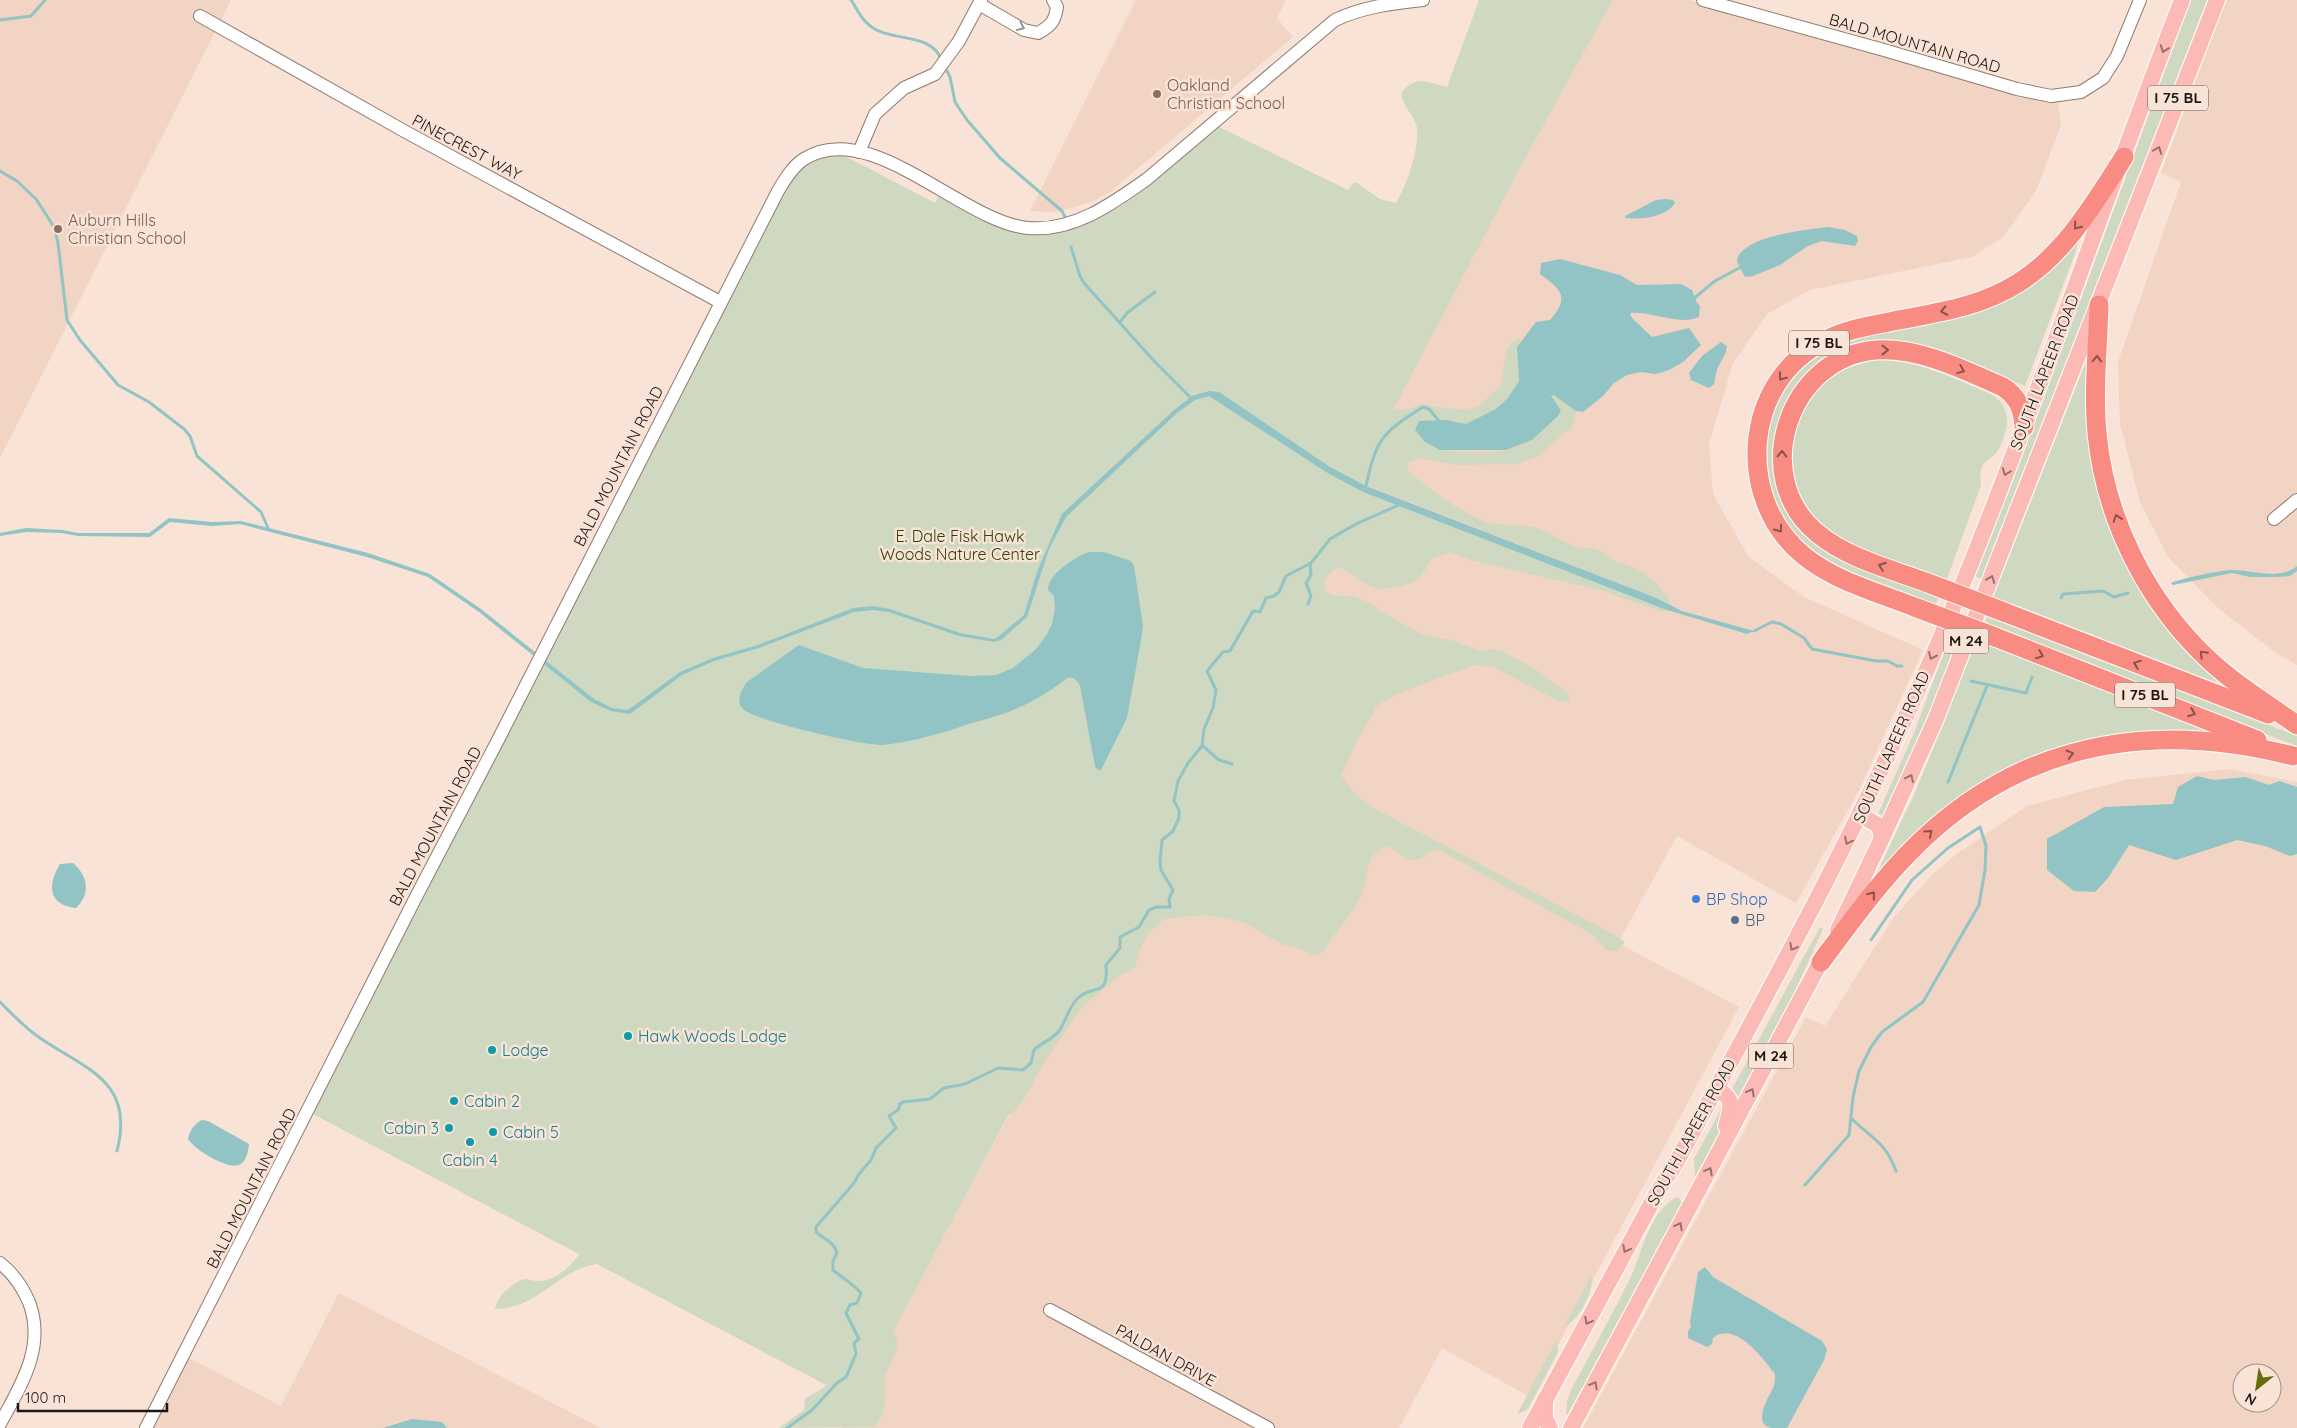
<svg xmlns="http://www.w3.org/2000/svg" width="2297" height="1428" font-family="Quicksand,sans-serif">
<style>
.built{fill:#f1d4c3;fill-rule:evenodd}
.green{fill:#cfd8c1}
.water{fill:#92c4c5}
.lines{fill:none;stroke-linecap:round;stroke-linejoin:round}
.stream{stroke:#92c4c5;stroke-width:3}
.minor-casing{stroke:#8e7a6f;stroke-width:14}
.major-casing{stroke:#fff;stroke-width:18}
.highway-casing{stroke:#fff;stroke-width:21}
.minor{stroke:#fff;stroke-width:12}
.major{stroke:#fbbab5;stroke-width:16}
.highway{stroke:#f88c83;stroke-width:19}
.highway-bridge-casing{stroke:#fff;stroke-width:21;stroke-linecap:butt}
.highway-bridge{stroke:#f88c83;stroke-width:19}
.oneway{stroke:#9a9795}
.oneway2{stroke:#98716c}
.oneway3{stroke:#8b524b}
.education-dot{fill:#8d6e63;stroke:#f9e3d6;stroke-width:2}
.shop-dot{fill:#3f7fe0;stroke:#f9e3d6;stroke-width:2}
.service-dot{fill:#5c6f8a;stroke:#f9e3d6;stroke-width:2}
.culture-dot{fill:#0f9aa8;stroke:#f9e3d6;stroke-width:2}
.labels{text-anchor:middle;stroke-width:5;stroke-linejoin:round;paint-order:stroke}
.shield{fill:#f9e3d6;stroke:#60544e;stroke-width:1}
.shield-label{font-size:15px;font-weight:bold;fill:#1e1713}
.street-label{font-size:16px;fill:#1e1713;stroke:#f9e3d6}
.education-label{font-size:16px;fill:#785e54;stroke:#f9e3d6;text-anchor:start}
.park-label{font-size:16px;fill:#304107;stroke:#f9e3d6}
.shop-label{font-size:16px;fill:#366cbe;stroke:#f9e3d6;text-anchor:start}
.service-label{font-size:16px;fill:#4e5e75;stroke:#f9e3d6;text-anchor:start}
.culture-label{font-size:16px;fill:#0d838f;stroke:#f9e3d6;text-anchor:start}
</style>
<rect width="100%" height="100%" fill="#f9e3d6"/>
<g class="built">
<path d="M0,0H231L0,458Z"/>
<path d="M1136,0H1286L1277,18L1293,37L1110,192L1091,202L1072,208L1053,212L1030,211Z"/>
<path d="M1613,0H1689L1833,41L2058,100L2061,125L2036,191L2003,237L1972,257L1810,290L1767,314L1733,363L1709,444L1713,494L1748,556L1804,597L1923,650L1858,792L1796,903L1677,836L1618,943L1739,1007L1530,1397L1442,1348L1399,1428H841L1007,1119L1219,732L1521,166Z"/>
<path d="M2226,0H2297V665L2273,651L2217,607L2168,557L2140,502L2120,424L2118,362L2181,182L2161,173Z"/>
<path d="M2229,769L2297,782V1428H1583L1806,1017L1825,1026L1894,917L1932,875L1958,853L2027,806L2125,780ZM2242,1373H2272V1403H2242Z"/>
<path d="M339,1293L601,1428H152L189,1358L281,1406Z"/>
</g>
<g class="green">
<path d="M1479,0H1613L1521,166L1393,410L1410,409L1420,404L1461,410L1478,407L1501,385L1506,354L1511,342L1522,338L1517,347L1519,381L1508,398L1496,409L1466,424L1453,420L1440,450C1457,452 1491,454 1506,450C1523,446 1554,425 1561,410L1551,397L1554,395L1576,411L1573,426L1538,456L1518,464L1456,465L1419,458L1408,463L1407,470C1429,489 1456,509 1483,521C1500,528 1518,522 1536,528C1549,532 1560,541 1574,546C1581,549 1588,547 1596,550C1605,552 1608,557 1615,561C1619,564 1625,563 1630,566C1648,574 1666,588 1672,607L1654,597L1356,481L1353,486L1363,492L1671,610L1660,611L1604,591L1470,560L1450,552L1432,559L1422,575L1414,582L1399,587L1378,589L1366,584L1339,567L1331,571L1324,583L1326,591L1333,595L1355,597L1370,603L1382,612L1421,634L1454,641L1481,651L1492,649L1504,652L1538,671L1569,694V702L1558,701L1494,667L1476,665L1443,676L1391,697L1377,706L1359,737L1341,775C1351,791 1361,800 1377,810L1609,932L1624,941V944L1615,951L1607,950L1593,935L1443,852L1432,850C1412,868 1407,858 1388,846C1363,855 1370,872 1362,893C1354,915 1334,931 1324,951L1314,955L1292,946L1283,945L1244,922L1205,915L1190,916L1164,919L1147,935L1140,949L1135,967L1116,978L1081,1008L1042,1066L1025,1097L1017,1109L1009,1114L893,1332C907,1347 887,1362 885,1377C883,1397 890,1414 873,1427L779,1428L804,1410L805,1399C812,1393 820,1392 826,1385L597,1264C559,1269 538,1309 495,1309C496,1298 510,1285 521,1280C526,1278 531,1280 536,1281C553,1282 571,1268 579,1254L313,1114L788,185L804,167L824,157L845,156L935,203L939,195C962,207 986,225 1011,231C1094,249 1160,176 1217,126L1348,190L1353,183H1357L1380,199L1396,203C1406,188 1422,142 1416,124C1412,113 1402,105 1401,93C1417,74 1427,83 1447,87Z"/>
<path d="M2191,0H2207L1982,579L1975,576L2081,299Z"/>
<path d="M2078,238L2076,251L2025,386C1979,368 1931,343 1881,341C1861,340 1844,349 1828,359C1773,394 1755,467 1794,521C1806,538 1823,549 1841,559L1938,598L1935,606L1841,571L1801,545L1773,506L1763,447L1781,388L1825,346L1948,316Z"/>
<path d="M1877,360C1916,359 1954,379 1989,393C2014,406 2009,431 1997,452C1993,457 1986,460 1983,465C1979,472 1980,478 1981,485L1947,579C1913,566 1851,549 1824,527C1779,489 1784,417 1828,380C1843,368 1859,364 1877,360Z"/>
<path d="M2085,364L2092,367L2109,517L2217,677L2215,682L1993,597Z"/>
<path d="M1987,617L2297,736V746L1984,626Z"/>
<path d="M1977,639L2219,731L2217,736L2045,756L1882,873L1878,871L1915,793Z"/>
<path d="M1946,647L1954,650L1925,724L1883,816L1878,814L1914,733Z"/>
<path d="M1820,927L1823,929L1785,1013L1695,1177L1694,1159Z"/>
<path d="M1677,1197L1681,1200V1206L1568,1414H1566L1567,1401L1572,1388C1591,1353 1610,1318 1628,1283C1642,1256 1647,1213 1677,1197Z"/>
<path d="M1591,1276C1596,1288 1577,1324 1565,1325Z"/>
<path d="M1557,1339L1558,1352L1529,1407L1525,1411L1517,1414Z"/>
</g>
<g class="water">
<path d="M1666,199L1673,200L1675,203C1666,217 1641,220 1626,218L1625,216L1656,200Z"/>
<path d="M1828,227L1845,230L1857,236L1858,241L1855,246L1822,241L1808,246L1780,265L1753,276L1745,277L1737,262L1738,256C1752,235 1804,230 1828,227Z"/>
<path d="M1560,259L1620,275L1637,285L1681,284L1692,290L1697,303L1700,306L1699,317C1680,326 1651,311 1630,313L1632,318L1652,337L1689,328L1701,345L1683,362L1669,370L1656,374L1641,372L1627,375L1614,383L1603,396L1583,412L1576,411L1554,395L1551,396L1561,410L1558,416L1532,440L1506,450H1440L1425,442L1415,430L1419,421L1446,420L1466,424L1496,409L1508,398L1519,381L1517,347L1536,322L1550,320C1571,296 1560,289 1540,274L1541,263Z"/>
<path d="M1721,342L1727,346L1726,352L1717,369L1714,384L1709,388L1691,380L1689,373L1702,356Z"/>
<path d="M1209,391L1219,392L1330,467L1366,486L1654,597L1682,611L1754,631L1747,634L1664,609L1363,492L1326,472L1209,396L1195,400L1177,413L1066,517L1049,549L1027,617L1001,640L994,642L959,636L889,612L873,610L854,612L759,648L714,661L682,675L630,714L611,711L591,702L479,612L428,577L367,557L240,524L212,526L170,522L150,537L78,536L62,533L26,532L0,536V533L26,528L62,530L78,533H149L169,518L212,522L241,521L368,553L430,574L481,609L594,699L612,708L628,710L680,672L713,658L758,645L853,608L873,606L890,609L960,633L994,639L999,636L1024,615L1037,572L1062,514L1174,410L1192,396Z"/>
<path d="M1089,552H1104L1131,561L1134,566L1143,626L1141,640L1127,718L1101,770H1098L1095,766L1080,686C1077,680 1074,677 1067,678C1045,696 1020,709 993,717C981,721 969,723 957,728C933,736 908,742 883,745C865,746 755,721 743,709C735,701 742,689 747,682L799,645L863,668L970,676L996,675L1013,668L1036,649L1046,636L1052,624L1055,609L1054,596L1048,590C1047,575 1076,556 1089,552Z"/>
<path d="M2297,566V571L2290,576L2274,577H2250L2232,573L2173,585L2171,583C2183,578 2221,570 2233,570C2254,570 2279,581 2297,566Z"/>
<path d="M2197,776L2214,780L2245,777L2269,785L2279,781L2297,787V854L2290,856L2265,846L2237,840L2176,860L2129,845L2108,878L2095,892L2074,891L2047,870V839L2104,807L2173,804L2178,787Z"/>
<path d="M73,863C88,876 91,894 76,908C48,905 47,885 60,864Z"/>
<path d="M202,1120L208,1121L249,1144C248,1152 247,1161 239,1165C227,1170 194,1149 188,1139C190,1130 194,1124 202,1120Z"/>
<path d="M1705,1267L1713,1277L1822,1341L1827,1349L1824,1360L1787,1428C1782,1428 1775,1428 1771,1428C1751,1423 1770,1395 1774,1386C1775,1382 1775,1377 1775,1374C1763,1359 1735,1320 1713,1338L1712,1344L1707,1347L1688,1338V1331L1691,1327L1690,1322L1698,1272Z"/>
<path d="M412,1419L442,1422L447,1428H383Z"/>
</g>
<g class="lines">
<g class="stream">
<path d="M851,0C856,7 860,17 867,23C887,44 929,30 941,59"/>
<path d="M0,20L31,16L45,0"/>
<path d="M945,67L950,77L955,102L967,120L1000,158L1062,211L1065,217"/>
<path d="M0,171L17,181L36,199L54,227L58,243L67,320L80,340L118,385L149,402L184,429L190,436L197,456L261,512L268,528"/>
<path d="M1071,247L1080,276L1084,283L1155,362L1190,397"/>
<path d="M1693,299L1715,281L1741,267"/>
<path d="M1120,322L1127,313L1155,292"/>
<path d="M1366,486C1376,439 1383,432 1423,407L1429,409L1439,421"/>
<path d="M2061,598L2063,594L2103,591L2114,597L2128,593"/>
<path d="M1308,604L1311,596L1306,583L1311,575L1310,563"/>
<path d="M1754,631L1772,622L1781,624L1804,638L1812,649L1876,661H1888L1897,666H1902"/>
<path d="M1971,681L2026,693L2032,677"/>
<path d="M1203,746L1219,760L1232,764"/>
<path d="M1948,782L1987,686"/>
<path d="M0,1002C13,1015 25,1028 40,1038C87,1070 135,1081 117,1151"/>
<path d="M1851,1118C1872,1139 1885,1141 1896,1171"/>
<path d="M1805,1185L1849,1135L1853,1097L1859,1071L1871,1047L1882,1032L1923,1002L1979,905L1985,870L1986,846L1980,827L1948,848L1912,880L1871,940"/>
<path d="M787,1428L812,1410L837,1383L846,1377L856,1354L854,1343L859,1339L846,1313L850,1305L857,1303L861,1293L855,1287L833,1270V1261L837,1253C834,1241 824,1240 816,1232V1227L854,1183L859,1174L871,1160L876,1148L896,1128L889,1116L898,1110L900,1104L903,1102L930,1099L944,1088L965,1084L998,1068L1023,1070L1031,1063L1034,1050C1042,1042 1052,1040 1059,1031C1066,1021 1069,1006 1078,998C1092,984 1109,999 1106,965L1120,948V937L1139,927L1149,910L1157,907H1170L1169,899L1173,890L1161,870L1160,862L1162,840L1173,831L1179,818V810L1174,801L1178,781L1188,763L1202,746L1204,729L1213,708L1216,690L1207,671L1223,652L1230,651L1253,611L1260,612L1266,598L1274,596L1279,592L1286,576L1311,563L1330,539L1356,524L1399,505"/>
</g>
<g class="minor-casing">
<g id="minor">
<path d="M1703,0L1884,50L2017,89L2051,96L2081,92L2103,78L2117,56L2140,0"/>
<path d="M979,4L1024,30L1038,33C1051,26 1055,21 1057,7L1053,0"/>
<path d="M200,16L406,132L720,302"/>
<path d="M859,152L875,114L904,88L935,74L959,41L981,0"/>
<path d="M2274,519L2297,500"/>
<path d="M0,1263C14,1274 22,1286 29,1302C46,1347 21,1385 0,1424"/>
<path d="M1050,1310L1268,1428"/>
<path d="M146,1428L417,895L498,740L778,191C785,179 793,166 804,159C870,117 962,222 1028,228C1073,232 1112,204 1147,179L1335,20C1363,7 1393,3 1423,0"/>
</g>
</g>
<g class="major-casing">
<g id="major">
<path d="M1861,815L1879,826L1882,838"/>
<path d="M1838,930L1882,838L1935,721L2217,0"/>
<path d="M1716,1089C1736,1098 1731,1108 1726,1126"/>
<path d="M1545,1400V1418L1550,1428"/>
<path d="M1530,1428L1658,1191L1677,1161C1771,987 1866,815 1943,632C2030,424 2100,209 2182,0"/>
<path d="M1571,1428L1826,952"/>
</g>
</g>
<g class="highway-casing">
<g id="highway">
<path d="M2099,305C2098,347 2093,391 2097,433C2105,518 2146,601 2209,660C2236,685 2267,704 2297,725"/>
<path d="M1928,583C1891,569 1848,559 1817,533C1749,477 1788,357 1876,350C1919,347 1964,370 2003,387C2018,397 2023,409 2024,427"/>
<path d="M1917,608C1880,593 1836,582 1804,556C1735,500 1742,382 1824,341C1844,330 1867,326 1889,322C1934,313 1979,308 2018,283C2065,254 2095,202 2124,157"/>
<path d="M2004,612L2268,714"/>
<path d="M1995,637L2257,740"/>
<path d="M1821,962C1856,915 1890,867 1934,829C2038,738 2163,723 2293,756"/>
</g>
</g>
<use href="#minor" class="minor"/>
<use href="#major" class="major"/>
<use href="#highway" class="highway"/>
<g class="highway-bridge-casing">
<g id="highway-bridge">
<path d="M1928,583L2004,612"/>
<path d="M1917,608L1995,637"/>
</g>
</g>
<use href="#highway-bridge" class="highway-bridge"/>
</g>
<defs><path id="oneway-chevron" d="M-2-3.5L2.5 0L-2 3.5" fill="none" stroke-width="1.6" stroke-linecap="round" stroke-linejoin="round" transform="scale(1.25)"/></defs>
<use class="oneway" href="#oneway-chevron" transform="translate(1021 27) rotate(25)"/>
<g class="oneway2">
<use href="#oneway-chevron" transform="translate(2164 49) rotate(110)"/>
<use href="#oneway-chevron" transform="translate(2158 150) rotate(-69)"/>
<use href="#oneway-chevron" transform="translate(2006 472) rotate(111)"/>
<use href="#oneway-chevron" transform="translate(1991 579) rotate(-69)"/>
<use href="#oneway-chevron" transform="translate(1932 656) rotate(114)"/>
<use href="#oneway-chevron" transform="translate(1910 778) rotate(-65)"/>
<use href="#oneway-chevron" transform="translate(1848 841) rotate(116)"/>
<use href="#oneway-chevron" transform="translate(1793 947) rotate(118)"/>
<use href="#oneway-chevron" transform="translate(1751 1092) rotate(-62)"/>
<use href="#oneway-chevron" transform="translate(1709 1171) rotate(-62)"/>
<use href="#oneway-chevron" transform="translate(1679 1226) rotate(-62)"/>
<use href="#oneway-chevron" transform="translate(1626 1249) rotate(118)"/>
<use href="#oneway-chevron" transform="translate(1588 1321) rotate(118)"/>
<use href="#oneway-chevron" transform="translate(1594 1385) rotate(-62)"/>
</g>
<g class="oneway3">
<use href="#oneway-chevron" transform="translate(2077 226) rotate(129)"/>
<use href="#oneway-chevron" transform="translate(1944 311) rotate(168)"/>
<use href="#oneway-chevron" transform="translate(1885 350)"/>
<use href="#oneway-chevron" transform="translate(2097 359) rotate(-88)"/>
<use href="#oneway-chevron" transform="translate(1961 370) rotate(22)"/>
<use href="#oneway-chevron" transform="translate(1782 377) rotate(127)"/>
<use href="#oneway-chevron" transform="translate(1782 454) rotate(-89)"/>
<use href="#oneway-chevron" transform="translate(2117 518) rotate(-109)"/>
<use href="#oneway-chevron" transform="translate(1779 529) rotate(54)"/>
<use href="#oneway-chevron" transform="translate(1882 566) rotate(-160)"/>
<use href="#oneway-chevron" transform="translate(2203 654) rotate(-135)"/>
<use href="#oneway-chevron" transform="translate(2040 655) rotate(21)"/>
<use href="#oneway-chevron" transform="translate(2137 664) rotate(-159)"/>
<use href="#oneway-chevron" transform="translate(2192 713) rotate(21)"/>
<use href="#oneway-chevron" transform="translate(2070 754) rotate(-16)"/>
<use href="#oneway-chevron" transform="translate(1929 833) rotate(-42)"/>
<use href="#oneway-chevron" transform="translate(1872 895) rotate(-51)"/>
</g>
<g class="education-dot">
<circle cx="1157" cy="94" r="5"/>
<circle cx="58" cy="229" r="5"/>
</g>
<circle class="shop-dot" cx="1696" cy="899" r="5"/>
<circle class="service-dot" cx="1735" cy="920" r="5"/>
<g class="culture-dot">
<circle cx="628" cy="1036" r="5"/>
<circle cx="492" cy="1050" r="5"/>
<circle cx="454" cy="1101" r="5"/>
<circle cx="449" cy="1128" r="5"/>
<circle cx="493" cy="1132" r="5"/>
<circle cx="470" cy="1142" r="5"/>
</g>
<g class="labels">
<g class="shield">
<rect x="2148" y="85.5" width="60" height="25" rx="4"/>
<rect x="1789" y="330.5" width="60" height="25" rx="4"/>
<rect x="1943.5" y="628.5" width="45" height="25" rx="4"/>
<rect x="2115" y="682.5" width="60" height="25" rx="4"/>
<rect x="1748.5" y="1043.5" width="45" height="25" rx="4"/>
</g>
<g class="shield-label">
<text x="2178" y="103">I 75 BL</text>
<text x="1819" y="348">I 75 BL</text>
<text x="1966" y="646">M 24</text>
<text x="2145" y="700">I 75 BL</text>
<text x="1771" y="1061">M 24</text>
</g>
<g class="street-label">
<text transform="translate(1915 43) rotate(16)" y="6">BALD MOUNTAIN ROAD</text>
<text transform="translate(467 147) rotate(28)" y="6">PINECREST WAY</text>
<text transform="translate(2044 372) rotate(-69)" y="6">SOUTH LAPEER ROAD</text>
<text transform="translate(618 466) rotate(-63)" y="6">BALD MOUNTAIN ROAD</text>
<text transform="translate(1891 747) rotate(-66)" y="6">SOUTH LAPEER ROAD</text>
<text transform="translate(435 826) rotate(-62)" y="6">BALD MOUNTAIN ROAD</text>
<text transform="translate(1691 1132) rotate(-61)" y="6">SOUTH LAPEER ROAD</text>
<text transform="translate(251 1188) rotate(-63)" y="6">BALD MOUNTAIN ROAD</text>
<text transform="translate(1166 1355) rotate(29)" y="6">PALDAN DRIVE</text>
</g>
<g class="education-label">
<text x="1167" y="91">Oakland<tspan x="1167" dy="18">Christian School</tspan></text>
<text x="68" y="226">Auburn Hills<tspan x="68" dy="18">Christian School</tspan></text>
</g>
<g class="park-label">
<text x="960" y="542">E. Dale Fisk Hawk<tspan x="960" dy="18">Woods Nature Center</tspan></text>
</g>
<g class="shop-label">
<text x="1706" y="905">BP Shop</text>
</g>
<g class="service-label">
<text x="1745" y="926">BP</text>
</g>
<g class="culture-label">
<text x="638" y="1042">Hawk Woods Lodge</text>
<text x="502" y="1056">Lodge</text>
<text x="464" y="1107">Cabin 2</text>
<text x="439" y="1134" text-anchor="end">Cabin 3</text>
<text x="503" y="1138">Cabin 5</text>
<text x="470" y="1166" text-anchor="middle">Cabin 4</text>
</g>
</g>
<g transform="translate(2257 1388) rotate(210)"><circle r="24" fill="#f9e3d6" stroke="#a19188"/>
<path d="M0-4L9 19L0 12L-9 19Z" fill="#686b0c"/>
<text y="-8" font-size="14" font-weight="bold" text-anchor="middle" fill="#1e1713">N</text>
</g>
<path d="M18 1403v8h149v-8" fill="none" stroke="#1e1713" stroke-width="2.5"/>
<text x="25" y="1403" font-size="15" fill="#1e1713" stroke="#f9e3d6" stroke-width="4" paint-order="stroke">100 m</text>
</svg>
